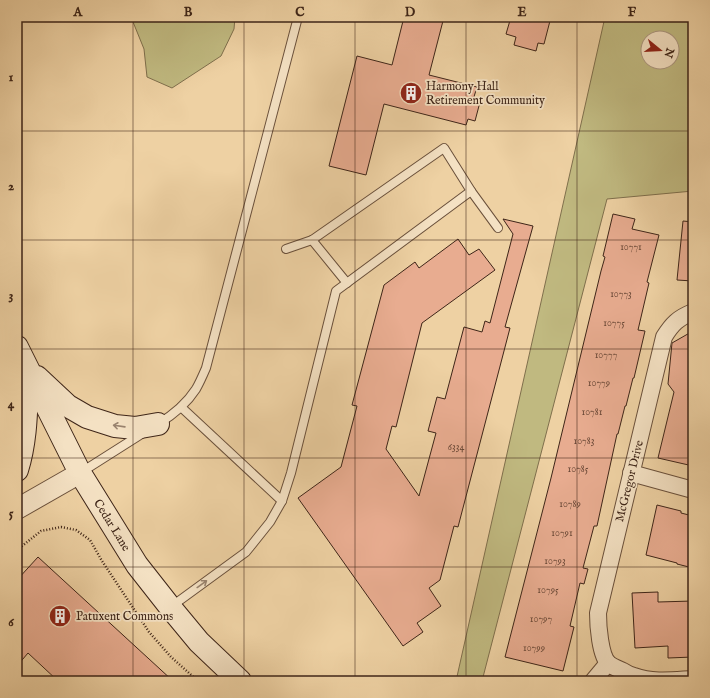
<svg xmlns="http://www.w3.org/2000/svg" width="710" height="698" font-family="'IM FELL English',serif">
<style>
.green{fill:#c0b980;stroke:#7f6f4c;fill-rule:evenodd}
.building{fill:#e8ac90;stroke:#3e2518}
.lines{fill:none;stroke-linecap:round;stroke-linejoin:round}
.service-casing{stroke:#6a503b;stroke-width:10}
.minor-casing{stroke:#6a503b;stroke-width:18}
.tertiary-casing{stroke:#6a503b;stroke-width:22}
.secondary-casing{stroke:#3e2518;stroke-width:24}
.path{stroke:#3e2518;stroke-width:2.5;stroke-dasharray:1 2;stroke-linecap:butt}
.service{stroke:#f4e1c3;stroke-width:8}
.minor{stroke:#f4e1c3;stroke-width:16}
.tertiary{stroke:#f4e1c3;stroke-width:20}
.secondary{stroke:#f4e1c3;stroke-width:22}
.oneway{stroke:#99836e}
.grid{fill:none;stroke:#3e2518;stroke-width:1;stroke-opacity:0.55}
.labels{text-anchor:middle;stroke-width:3.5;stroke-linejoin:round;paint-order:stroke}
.number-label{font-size:10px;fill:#684736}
.poi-label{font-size:12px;fill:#3e2518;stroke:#f4e1c3;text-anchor:start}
.street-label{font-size:12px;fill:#3e2518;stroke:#f4e1c3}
.neatline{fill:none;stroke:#3e2518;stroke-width:1.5}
.grid-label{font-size:13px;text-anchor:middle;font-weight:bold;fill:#3e2518}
</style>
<rect width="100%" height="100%" fill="#eed1a3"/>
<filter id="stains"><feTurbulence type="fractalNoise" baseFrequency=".005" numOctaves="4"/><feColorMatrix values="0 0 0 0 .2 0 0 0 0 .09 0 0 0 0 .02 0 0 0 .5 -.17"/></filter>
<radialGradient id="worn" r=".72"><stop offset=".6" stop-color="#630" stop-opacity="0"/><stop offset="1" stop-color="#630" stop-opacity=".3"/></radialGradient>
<g class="green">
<path d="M131,17H235L234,29L221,56L172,88L147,77L144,49Z"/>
<path d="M605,17H693V191L607,199L482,681H456ZM648,38H672V62H648Z"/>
</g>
<g class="building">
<path d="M404,17H444L429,75L477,87L473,100L480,102L475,121L468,119L466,125L384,104L366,175L329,166L357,56L392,65Z"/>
<path d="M511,17H551L544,44L538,43L536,51L514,45L516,37L506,34Z"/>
<path d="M613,214L635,219L632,229L659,235L647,282L649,283L638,330L645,331L634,378H633L626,406H625L618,434H617L597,526H594L583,568L588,569L584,584L580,583L570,626L574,627L563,671L505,657L551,478L601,271L605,257L603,256Z"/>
<path d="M503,219L533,226L505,327L510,328L458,527L454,526L440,580L429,588L441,606L417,623L423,632L403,646L298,498L341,467L357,406L352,405L384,285L415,262L419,268L458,239L469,255L479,249L495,270L422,323L396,427L392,426L386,449L419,496L436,433L428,431L437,397L445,399L464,327L482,332L485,321L490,323L513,234Z"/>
<path d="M683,221L693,222V281L677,280Z"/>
<path d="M693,331V466L658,458L674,392L668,384L672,343Z"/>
<path d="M657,505L681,511V513L693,516V568L677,564V563L646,555Z"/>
<path d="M38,557L173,681H58L28,653L17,666V580Z"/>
<path d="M658,592V602L693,601V657L668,658V646L635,648L632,593Z"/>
</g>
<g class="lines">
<g class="service-casing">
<g id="service">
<path d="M312,240L347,283"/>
<path d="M286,249L312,240L444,148L471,191"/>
<path d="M181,407L282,501"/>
<path d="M158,424C173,415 187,403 196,389C200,382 203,375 206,368L298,17"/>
<path d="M80,473L143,433"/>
<path d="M172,606L246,552L270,522L282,501L291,473L336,291L471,191L498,228"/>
</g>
</g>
<g class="minor-casing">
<g id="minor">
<path d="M693,312C678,318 672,324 664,337L598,613C598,625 600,656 609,664C613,667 619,669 623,671C626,673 630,675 634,676C653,683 674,680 693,679"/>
<path d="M631,473L693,490"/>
<path d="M593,681L608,663"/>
</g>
</g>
<g class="tertiary-casing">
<path id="tertiary" d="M17,509L80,473"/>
</g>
<g class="secondary-casing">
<g id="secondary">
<path id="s1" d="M17,347L80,473L137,565L170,607L199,642L240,681"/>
<path d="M37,377L68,406L87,417L115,426L135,428L158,424"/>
<path d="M17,470C27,438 26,405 28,372"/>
</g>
</g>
<path class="path" d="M17,550L41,531L61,527L76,530L90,540L102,561L149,632L171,657L198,681"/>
<use href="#service" class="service"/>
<use href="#minor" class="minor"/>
<use href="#tertiary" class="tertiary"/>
<use href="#secondary" class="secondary"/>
</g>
<defs><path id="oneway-shaft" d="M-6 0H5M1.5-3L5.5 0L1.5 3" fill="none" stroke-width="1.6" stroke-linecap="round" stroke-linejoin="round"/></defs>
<g class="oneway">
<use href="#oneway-shaft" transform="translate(119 426) rotate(-172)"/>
<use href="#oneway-shaft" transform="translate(202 584) rotate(-36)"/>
</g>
<path class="grid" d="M133,17V681M244,17V681M355,17V681M466,17V681M577,17V681M17,131H693M17,240H693M17,349H693M17,458H693M17,567H693"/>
<defs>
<g id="building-disc" transform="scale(1.15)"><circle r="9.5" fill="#8f2418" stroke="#f4e1c3"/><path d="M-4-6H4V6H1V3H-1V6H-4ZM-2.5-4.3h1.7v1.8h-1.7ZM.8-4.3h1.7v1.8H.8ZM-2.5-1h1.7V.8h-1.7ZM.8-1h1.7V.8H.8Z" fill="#fff"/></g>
</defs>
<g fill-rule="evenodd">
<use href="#building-disc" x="411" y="93"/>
<use href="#building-disc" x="60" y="616"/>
</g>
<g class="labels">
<g class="number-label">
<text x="631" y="250">10771</text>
<text x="621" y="297">10773</text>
<text x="614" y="326">10775</text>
<text x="606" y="358">10777</text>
<text x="599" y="386">10779</text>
<text x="592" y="415">10781</text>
<text x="584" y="444">10783</text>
<text x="456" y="450">6334</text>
<text x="578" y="472">10785</text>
<text x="570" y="507">10789</text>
<text x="562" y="536">10791</text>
<text x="555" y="564">10793</text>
<text x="548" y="593">10795</text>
<text x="541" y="622">10797</text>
<text x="534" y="651">10799</text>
</g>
<g class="poi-label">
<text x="426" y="90">Harmony Hall<tspan x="426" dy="14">Retirement Community</tspan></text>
<text x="76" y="620">Patuxent Commons</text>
</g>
<g class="street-label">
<text transform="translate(629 481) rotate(-76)" y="4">McGregor Drive</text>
<text dy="4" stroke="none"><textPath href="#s1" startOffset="202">Cedar Lane</textPath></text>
</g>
</g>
<rect width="710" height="698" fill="none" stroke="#eed1a3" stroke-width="44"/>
<g transform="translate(660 50) rotate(108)"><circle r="19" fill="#f4e1c3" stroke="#ab967f"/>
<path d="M0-3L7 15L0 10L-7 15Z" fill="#8f2418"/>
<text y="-6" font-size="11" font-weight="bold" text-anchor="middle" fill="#3e2518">N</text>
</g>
<rect x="22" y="22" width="666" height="654" class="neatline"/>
<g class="grid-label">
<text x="78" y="16">A</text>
<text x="188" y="16">B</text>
<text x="300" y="16">C</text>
<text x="410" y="16">D</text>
<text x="522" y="16">E</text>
<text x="632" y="16">F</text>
<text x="11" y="81">1</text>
<text x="11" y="190">2</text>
<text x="11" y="299">3</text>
<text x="11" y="408">4</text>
<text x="11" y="517">5</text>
<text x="11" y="626">6</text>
</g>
<rect width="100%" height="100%" filter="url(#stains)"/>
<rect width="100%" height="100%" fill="url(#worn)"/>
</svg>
